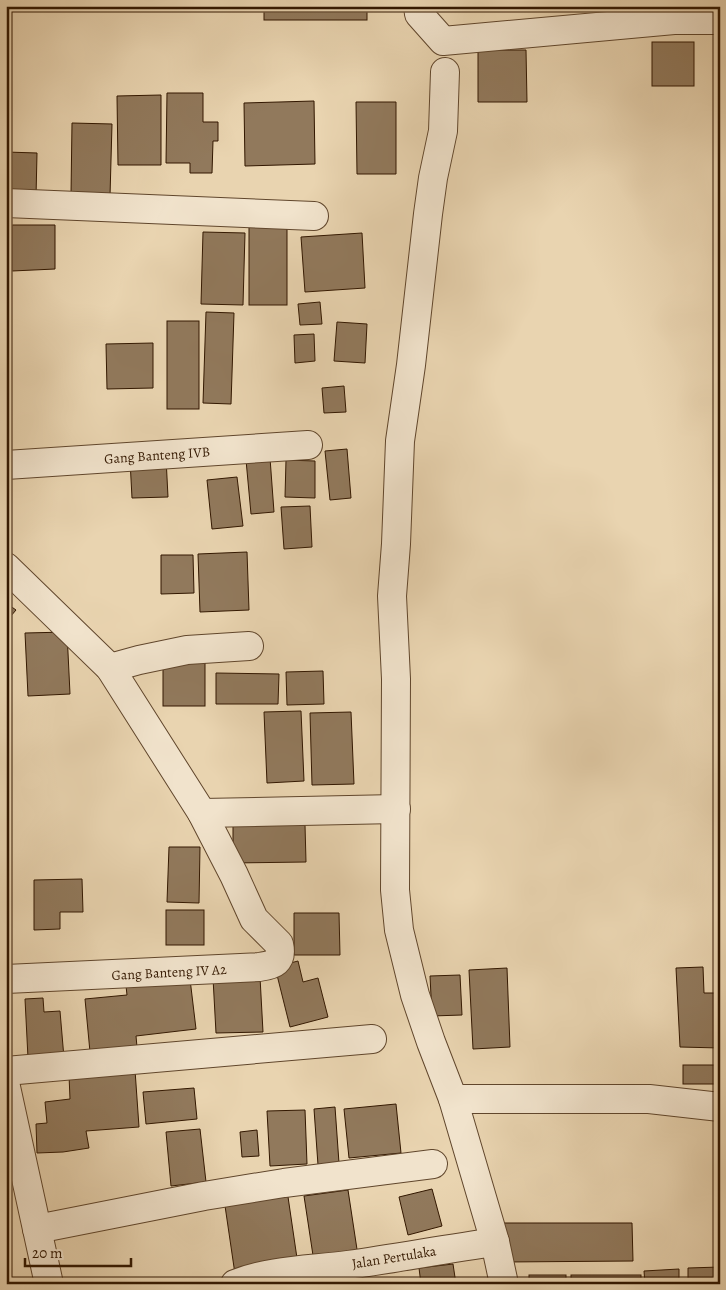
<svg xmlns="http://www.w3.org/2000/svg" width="726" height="1290" font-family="Alegreya,serif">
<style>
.building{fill:#91795c;stroke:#321700}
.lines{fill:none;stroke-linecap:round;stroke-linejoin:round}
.street-casing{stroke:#60462c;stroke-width:30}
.street{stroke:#f1e3cc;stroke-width:28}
.labels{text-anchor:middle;stroke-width:4.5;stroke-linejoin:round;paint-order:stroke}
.street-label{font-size:14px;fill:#321700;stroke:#f1e3cc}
</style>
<rect width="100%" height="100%" fill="#e9d4b0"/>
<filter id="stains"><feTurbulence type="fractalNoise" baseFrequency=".004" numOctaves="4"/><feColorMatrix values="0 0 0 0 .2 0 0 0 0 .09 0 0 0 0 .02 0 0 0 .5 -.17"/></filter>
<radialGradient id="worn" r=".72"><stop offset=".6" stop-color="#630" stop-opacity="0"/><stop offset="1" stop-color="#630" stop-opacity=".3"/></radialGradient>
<g class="building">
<rect x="264" y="6" width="103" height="14"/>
<rect x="652" y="42" width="42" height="44"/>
<path d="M478,50H526L527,102H478Z"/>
<path d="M167,93H203V122H218V141H213L212,173H190V163H166Z"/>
<path d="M161,95V165H118L117,96Z"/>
<path d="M314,101L315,164L245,166L244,103Z"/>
<path d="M356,102H396V174H357Z"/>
<path d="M72,123L112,124L110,196L71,194Z"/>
<path d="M6,152L37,153L36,197L6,196Z"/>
<rect x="249" y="223" width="38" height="82"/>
<path d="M12,225H55V269L12,271Z"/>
<path d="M203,232L245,233L243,305L201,304Z"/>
<path d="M362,233L365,288L305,292L301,237Z"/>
<path d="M320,302L322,324L300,325L298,304Z"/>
<path d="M206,312L234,313L231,404L203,403Z"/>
<rect x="167" y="321" width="32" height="88"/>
<path d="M337,322L367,324L365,363L334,361Z"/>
<path d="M314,334L315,361L295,363L294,335Z"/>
<path d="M153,343V388L107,389L106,344Z"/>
<path d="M344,386L346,412L324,413L322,388Z"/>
<path d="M347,449L351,498L330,500L325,451Z"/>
<path d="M166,458L168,497L132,498L130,460Z"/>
<path d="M270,458L274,512L251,514L246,460Z"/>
<path d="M286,460L315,461V498L285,497Z"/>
<path d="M237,477L243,526L212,529L207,480Z"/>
<path d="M310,506L312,547L284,549L281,507Z"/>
<path d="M247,552L249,610L200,612L198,554Z"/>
<path d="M161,555H193L194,593L161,594Z"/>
<path d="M6,603L16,610L10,617L6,614Z"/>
<path d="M67,632L70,694L28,696L25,633Z"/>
<rect x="163" y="658" width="42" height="48"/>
<path d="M323,671L324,704L287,705L286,672Z"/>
<path d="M216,673L279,674L278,704H216Z"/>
<path d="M301,711L304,781L267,783L264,712Z"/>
<path d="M351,712L354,784L312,785L310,713Z"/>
<path d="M305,825L306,862L233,863V826Z"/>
<path d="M169,847H200L199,903L167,902Z"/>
<path d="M82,879L83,912H60V929L34,930V880Z"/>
<rect x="166" y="910" width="38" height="35"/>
<path d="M294,913H339L340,955H294Z"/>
<path d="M298,961L303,982L318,978L328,1017L290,1027L275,967Z"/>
<path d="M703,967L704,993H720V1048L680,1047L676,968Z"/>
<path d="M507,968L510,1047L473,1049L469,970Z"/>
<path d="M460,975L462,1015L432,1016L430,976Z"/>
<path d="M260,977L263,1032L216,1033L213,978Z"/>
<path d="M190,979L196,1029L136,1036L137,1047L90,1052L85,999L127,995L126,986Z"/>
<path d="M43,998L44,1012L60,1011L64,1058H28L25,999Z"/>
<rect x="683" y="1065" width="37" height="19"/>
<path d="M135,1070L139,1127L86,1131L89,1148L63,1152L37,1153L36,1124L47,1123L45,1102L70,1099L69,1075Z"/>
<path d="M194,1088L197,1119L146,1124L143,1092Z"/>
<path d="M396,1104L401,1153L349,1158L344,1109Z"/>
<path d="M335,1107L339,1163L318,1165L314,1109Z"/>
<path d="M305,1110L307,1164L270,1166L267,1111Z"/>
<path d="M200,1129L206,1182L171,1186L166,1132Z"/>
<path d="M257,1130L259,1156L242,1157L240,1132Z"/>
<path d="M432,1189L442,1226L408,1235L399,1197Z"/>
<path d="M287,1190L298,1265L235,1274L224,1199Z"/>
<path d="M348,1190L358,1256L314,1262L304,1196Z"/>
<path d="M504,1223H632L633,1261L505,1262Z"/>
<path d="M453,1264L456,1284H421L419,1268Z"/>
<path d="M720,1267V1284H688V1268Z"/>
<path d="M679,1269V1284H645L644,1271Z"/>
<path d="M357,1271L359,1284H312L311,1278Z"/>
<rect x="529" y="1275" width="37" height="9"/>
<rect x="571" y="1275" width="70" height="9"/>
</g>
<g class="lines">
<g class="street-casing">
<g id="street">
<path d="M418,6L419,14L443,41L674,20H720"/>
<path d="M445,72L443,131L433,178L428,214L411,365L400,441L396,544L392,596L396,679L395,890L399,930L415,995L431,1042L453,1099L495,1242L504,1284"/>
<path d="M6,203L314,216"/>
<path d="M6,465L308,445"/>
<path d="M6,567L110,668L202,813L234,875L254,919L279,944C283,962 274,965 259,967L6,979"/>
<path d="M110,668L139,660L187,650L249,646"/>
<path d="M202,813L396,809"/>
<path d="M6,1071L372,1039"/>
<path d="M6,1087L49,1284"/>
<path d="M453,1099H649L720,1107"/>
<path d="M37,1229L204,1196L284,1183L433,1164"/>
<path d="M235,1284C270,1270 310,1270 348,1265C397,1258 446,1249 495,1242"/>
</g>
</g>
<use href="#street" class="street"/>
</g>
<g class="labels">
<g class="street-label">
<text transform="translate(157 455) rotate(-4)" y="5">Gang Banteng IVB</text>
<text transform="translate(169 972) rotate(-3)" y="5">Gang Banteng IV A2</text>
<text transform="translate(394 1257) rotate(-9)" y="5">Jalan Pertulaka</text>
</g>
</g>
<rect width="726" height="1290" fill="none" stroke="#e9d4b0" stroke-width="25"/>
<rect x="8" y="8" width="711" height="1275" fill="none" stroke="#321700" stroke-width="2.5"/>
<rect x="12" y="12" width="701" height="1265" fill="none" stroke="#321700"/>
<path d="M25 1258v8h106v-8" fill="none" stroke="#321700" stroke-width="2.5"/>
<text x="32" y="1258" font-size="15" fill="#321700" stroke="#f1e3cc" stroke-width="4" paint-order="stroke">20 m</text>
<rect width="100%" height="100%" filter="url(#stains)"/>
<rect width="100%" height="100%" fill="url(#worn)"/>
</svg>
